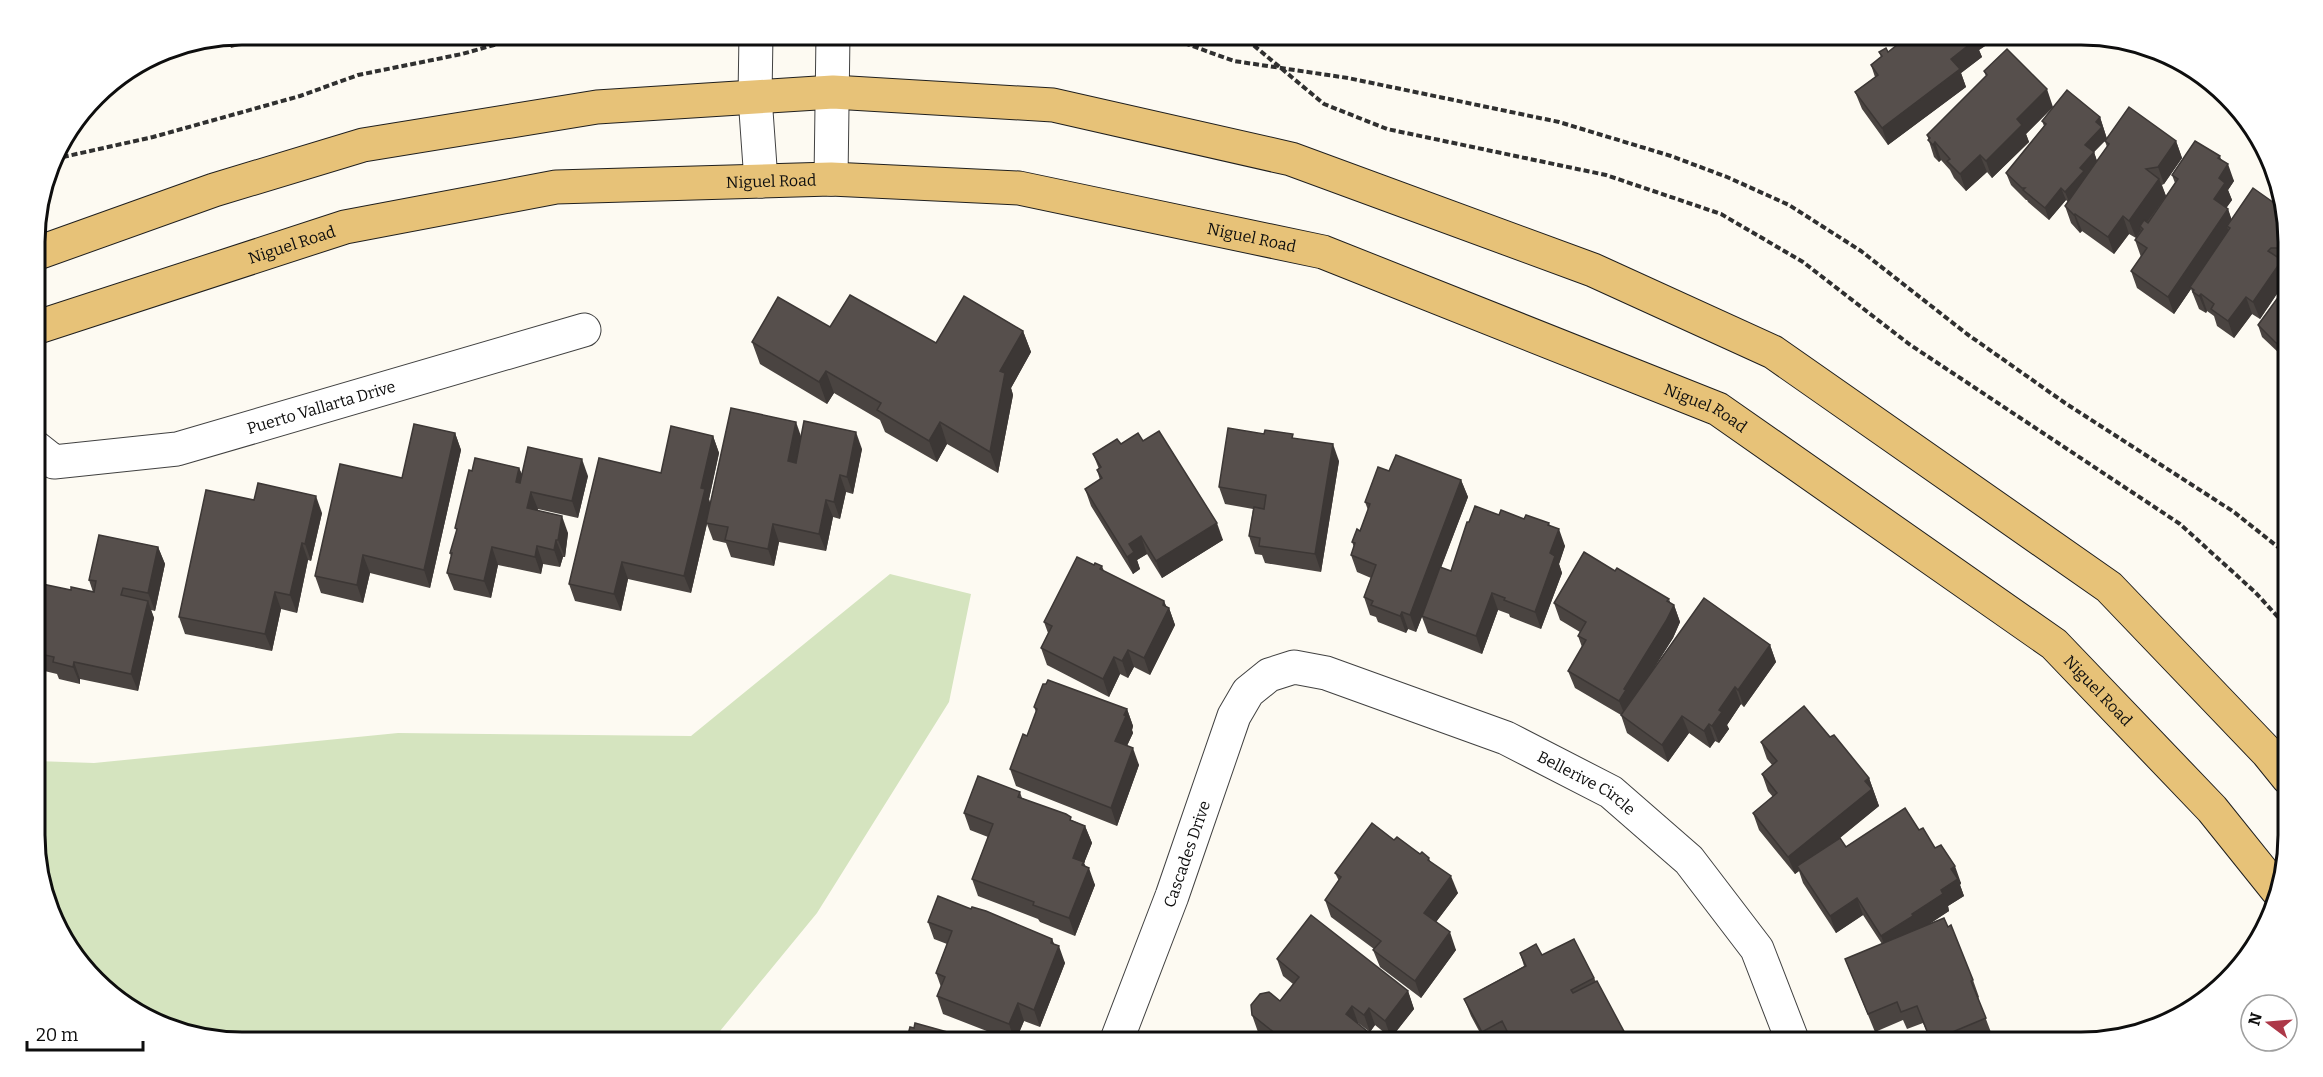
<svg xmlns="http://www.w3.org/2000/svg" width="2323" height="1077" font-family="Bitter,serif">
<style>
.green{fill:#d5e4bf}
.lines{fill:none;stroke-linecap:round;stroke-linejoin:round}
.minor-casing{stroke:#414141;stroke-width:35}
.major-casing{stroke:#1f1f1f;stroke-width:35}
.path{stroke:#303030;stroke-width:4;stroke-dasharray:6 3;stroke-linecap:butt}
.minor{stroke:#fff;stroke-width:33}
.major{stroke:#e7c278;stroke-width:33}
.wall{fill:#4a4441;fill-rule:evenodd}
.shaded-wall{fill:#3c3735}
.building{fill:#564f4c;stroke:#3c3735;stroke-width:1.5}
.labels{text-anchor:middle;stroke-width:6;stroke-linejoin:round;paint-order:stroke}
.street-label{font-size:16px;fill:#0e0e0e;stroke:#fff}
.rim{fill:none;stroke:#0e0e0e;stroke-width:3}
</style>
<rect width="100%" height="100%" fill="#fdfaf2"/>
<path class="green" d="M890,574L971,594L949,702L817,913L711,1042H242L163,1027L77,961L36,862V761L94,763L398,733L691,736Z"/>
<g class="lines">
<g class="minor-casing">
<g id="minor">
<path d="M756,34L755,97L761,181"/>
<path d="M831,179L833,34"/>
<path id="s1" d="M35,447L54,462L177,449L584,330"/>
<path id="s2" d="M1116,1042L1172,896L1234,716L1248,692L1269,675L1294,667L1326,673L1506,738L1611,792L1689,860L1757,949L1793,1042"/>
</g>
</g>
<g class="major-casing">
<g id="major">
<path d="M35,254L214,190L363,145L597,107L833,92L1053,105L1291,159L1593,270L1773,352L2109,587L2267,752L2288,778"/>
<path id="s3" d="M35,328L345,227L556,187L831,179L1019,188L1323,252L1718,409L2054,644L2212,809L2277,890"/>
</g>
</g>
<g class="path">
<path d="M1159,34L1234,61L1348,78L1559,122L1671,156L1727,177L1789,205L1861,251L1967,334L2065,403L2234,512L2288,555"/>
<path d="M1240,34L1324,104L1387,129L1606,175L1721,214L1803,262L1909,344L2180,524L2255,592L2288,628"/>
<path d="M54,159L153,137L300,96L358,75L462,54L533,34"/>
</g>
<use href="#minor" class="minor"/>
<use href="#major" class="major"/>
</g>
<g class="wall">
<path d="M242,34H272L262,38L261,37H257L258,41L231,48L227,37Z"/>
<path d="M1991,42L1979,50L1982,57L1961,73L1966,87L1888,145L1862,109L1855,92L1875,77L1871,65L1881,57L1879,52H1888Z"/>
<path d="M1984,71L2053,107L2026,134L2029,142L1992,178L1987,172L1966,191L1954,178L1950,170L1941,160L1939,162L1934,157L1927,135L1986,76Z"/>
<path d="M2100,117L2107,139L2176,141L2182,158L2164,184L2162,185L2166,196L2148,223L2175,183L2172,175L2221,159L2234,181L2228,190L2232,200L2226,208L2228,209L2231,219L2287,216V265H2284L2287,274V279L2260,319L2252,314L2234,338L2217,326L2214,316L2207,311L2206,313L2199,309L2191,289L2174,314L2137,288L2131,271L2141,257L2135,240L2141,230L2136,238L2129,234L2114,254L2082,231L2080,233L2071,223L2065,206L2068,202L2066,200L2049,220L2028,202L2027,200H2026L2011,185L2006,173L2044,126L2042,121ZM2106,139L2105,141L2107,147L2097,161L2094,152Z"/>
<path d="M2287,285V360L2280,354L2262,337L2258,325Z"/>
<path d="M830,327L936,343L1023,331L1031,352L1011,388L1013,395L998,473L947,444L937,462L885,432L880,420L834,393L827,404L760,364L752,342Z"/>
<path d="M455,433L461,450L430,588L370,573L363,603L321,593L315,576L402,478Z"/>
<path d="M1264,434L1294,438L1339,461L1321,572L1265,563L1262,555L1255,554L1249,536L1253,509L1225,504L1219,487Z"/>
<path d="M713,436L719,453L709,499L710,504L801,436L862,449L853,494L846,492L840,519L833,517L826,551L779,542L774,566L731,557L726,543L713,540L707,524L691,593L628,579L621,611L575,601L569,584L661,473Z"/>
<path d="M1143,441L1223,540L1162,578L1147,554L1137,560L1140,569L1133,574L1091,506L1085,489L1100,480L1097,470L1099,469L1093,454L1121,444Z"/>
<path d="M519,468L522,474L588,476L578,518L538,509L537,510L568,533L565,557H563L560,567L543,564L541,574L498,565L491,598L454,590L447,573L451,557L450,553L457,531L455,528L472,471Z"/>
<path d="M1389,471L1461,480L1468,497L1441,568L1451,571L1469,522L1499,515L1524,519L1550,526L1565,546L1559,564L1562,573L1541,629L1510,617L1509,614L1498,610L1482,654L1428,633L1422,617L1416,632L1408,629L1406,633L1378,622L1376,617L1370,615L1364,597L1371,578L1357,572L1351,555L1354,547L1352,542L1360,531L1368,510L1365,502Z"/>
<path d="M254,500L322,513L311,561L308,560L297,613L281,609L272,651L185,634L179,617Z"/>
<path d="M158,547L165,564L155,611L151,610L154,618L138,691L80,679V684L59,679L57,674L36,669V612L71,590L93,592L89,580Z"/>
<path d="M1094,565L1102,566L1104,571L1164,601L1166,607L1169,608L1175,625L1150,675L1134,667L1128,678L1120,674L1109,697L1047,665L1041,648L1048,633L1044,622Z"/>
<path d="M1554,603H1670L1674,605L1680,622L1673,638L1652,671L1770,645L1776,662L1744,707L1741,704L1727,725L1729,729L1719,743L1715,741L1710,748L1689,733L1668,762L1627,733L1621,715L1575,688L1568,671L1582,647L1578,636L1580,632L1560,620Z"/>
<path d="M1034,707L1127,709L1133,726L1132,730L1133,733L1127,746L1139,765L1117,826L1016,786L1010,769L1027,736L1036,712Z"/>
<path d="M1830,737L1869,778L1879,806L1840,838L1846,847L1919,830L1935,848L1961,883L1960,885L1964,896L1948,906L1949,911L1929,924L1948,927L1973,980L1979,997L1978,998L1992,1035L1975,1042H1931L1923,1023L1907,1029L1903,1020L1875,1032L1845,959L1882,944L1863,915L1836,933L1803,883L1799,871L1795,874L1759,830L1753,813L1773,797L1768,791L1762,774L1772,765L1767,759L1761,742Z"/>
<path d="M1020,792L1022,798L1085,826L1092,843L1084,863L1095,885L1075,936L1040,922L1038,919L978,896L972,879L988,837L970,830L964,813Z"/>
<path d="M1394,840L1429,858L1430,861L1458,893L1436,922L1456,950L1421,998L1380,967L1373,950L1374,949L1331,917L1325,900L1339,881L1335,873Z"/>
<path d="M971,909L1052,939L1054,944L1065,963L1040,1027L1024,1021L1015,1042L943,1014L937,996L941,987L936,973L947,944L934,939L928,922Z"/>
<path d="M1520,953L1542,955L1594,978L1627,1037L1629,1042H1485L1471,1016L1464,999L1524,966Z"/>
<path d="M1277,959L1408,991L1414,1009L1391,1038L1375,1025L1370,1032L1358,1023V1024L1377,1039L1378,1042H1270L1258,1032L1252,1015L1280,1001L1293,984L1283,976Z"/>
</g>
<g class="shaded-wall">
<path d="M1972,34H1988L1991,42L1979,50L1982,57L1961,73L1966,87L1888,145L1882,128L1951,59Z"/>
<path d="M2047,89L2053,107L2026,134L2029,142L1992,178L1986,161L2017,119Z"/>
<path d="M2100,117L2107,139L2094,152L2098,164L2070,204L2065,192L2080,168L2085,145L2096,122Z"/>
<path d="M2176,141L2182,158L2164,184L2158,167Z"/>
<path d="M1935,142L1941,160L1939,162L1933,145Z"/>
<path d="M1980,155L1987,172L1966,191L1960,174Z"/>
<path d="M2220,156L2224,169L2228,164L2234,181L2228,190L2232,200L2220,217L2214,199L2219,178L2218,158Z"/>
<path d="M2159,179L2166,196L2142,229L2140,226L2141,230L2136,238L2129,221Z"/>
<path d="M2061,188L2066,200L2049,220L2045,208Z"/>
<path d="M2228,209L2234,226L2230,228L2227,226L2229,233L2190,287L2191,289L2174,314L2168,297Z"/>
<path d="M2075,214L2082,231L2080,233L2074,215Z"/>
<path d="M2123,216L2129,234L2114,254L2108,237Z"/>
<path d="M2287,240V263L2281,248Z"/>
<path d="M2282,260L2287,274V279L2260,319L2253,302Z"/>
<path d="M2201,294L2207,311L2206,313L2199,296Z"/>
<path d="M2246,297L2252,314L2234,338L2228,321Z"/>
<path d="M1023,331L1031,352L1011,388L1013,395L998,473L990,452L1000,371Z"/>
<path d="M826,371L834,393L827,404L819,382Z"/>
<path d="M796,422L802,439L794,478L788,461Z"/>
<path d="M940,422L947,444L937,462L929,441Z"/>
<path d="M856,432L862,449L853,494L847,477Z"/>
<path d="M455,433L461,450L430,588L424,570Z"/>
<path d="M713,436L719,453L709,499L711,506L691,593L684,576L701,488Z"/>
<path d="M1333,444L1339,461L1321,572L1315,554Z"/>
<path d="M582,459L588,476L578,518L572,501Z"/>
<path d="M519,468L526,485L516,482Z"/>
<path d="M840,475L846,492L840,519L834,502Z"/>
<path d="M1461,480L1468,497L1416,632L1410,615Z"/>
<path d="M531,492L538,509L534,525L527,508Z"/>
<path d="M316,496L322,513L311,561L305,544Z"/>
<path d="M826,500L833,517L826,551L819,534Z"/>
<path d="M562,516L568,533L565,557L558,540Z"/>
<path d="M1217,523L1223,540L1162,578L1156,561Z"/>
<path d="M1549,523L1555,540L1559,529L1565,546L1559,564L1562,573L1541,629L1535,612L1550,553Z"/>
<path d="M773,524L779,542L774,566L768,549Z"/>
<path d="M1141,536L1147,554L1137,560L1140,569L1133,574L1127,557L1129,544Z"/>
<path d="M556,540L563,557L560,567L554,550Z"/>
<path d="M302,543L308,560L297,613L290,595Z"/>
<path d="M537,546L543,564L541,574L535,557Z"/>
<path d="M158,547L165,564L155,611L148,593Z"/>
<path d="M492,547L498,565L491,598L484,581Z"/>
<path d="M363,555L370,573L363,603L357,585Z"/>
<path d="M622,562L628,579L621,611L614,594Z"/>
<path d="M275,592L281,609L272,651L265,634Z"/>
<path d="M1492,593L1498,610L1482,654L1476,636Z"/>
<path d="M1669,599L1672,608L1674,605L1680,622L1673,638L1631,705L1626,718L1619,701L1624,689Z"/>
<path d="M148,601L154,618L138,691L131,674Z"/>
<path d="M1164,601L1168,610L1169,608L1175,625L1150,675L1144,658Z"/>
<path d="M1402,612L1408,629L1406,633L1400,616Z"/>
<path d="M1770,645L1776,662L1744,707L1738,690Z"/>
<path d="M1128,650L1134,667L1128,678L1122,661Z"/>
<path d="M1114,657L1120,674L1109,697L1103,679Z"/>
<path d="M74,662L80,679V684L73,667Z"/>
<path d="M1735,687L1741,704L1727,725L1729,729L1719,743L1712,726L1719,710Z"/>
<path d="M1127,709L1133,726L1132,730L1133,733L1121,758L1115,741Z"/>
<path d="M1682,716L1689,733L1668,762L1662,745Z"/>
<path d="M1709,724L1715,741L1710,748L1704,731Z"/>
<path d="M1133,748L1139,765L1117,826L1111,808Z"/>
<path d="M1869,778L1879,806L1800,870L1797,866L1799,871L1795,874L1788,857Z"/>
<path d="M1085,826L1092,843L1084,863L1087,871L1089,868L1095,885L1075,936L1069,918L1073,858Z"/>
<path d="M1955,866L1961,883L1960,885L1964,896L1948,906L1949,911L1919,931L1888,954L1881,936L1912,914L1941,890L1951,869Z"/>
<path d="M1451,876L1458,893L1430,930L1424,913Z"/>
<path d="M1857,898L1863,915L1836,933L1830,916Z"/>
<path d="M1450,932L1456,950L1421,998L1415,981Z"/>
<path d="M1052,939L1057,951L1059,946L1065,963L1040,1027L1034,1010Z"/>
<path d="M1408,991L1414,1009L1391,1038L1385,1021Z"/>
<path d="M1018,1003L1024,1021L1015,1042L1009,1024Z"/>
<path d="M1352,1006L1358,1023L1352,1031L1346,1014Z"/>
<path d="M1369,1008L1375,1025L1370,1032L1364,1015Z"/>
</g>
<g class="building">
<path d="M1911,34H1972L1975,40L1951,59L1960,69L1882,128L1855,92L1878,75L1871,65L1882,56L1879,52L1886,48L1888,52Z"/>
<path d="M2007,49L2047,89L2017,119L2022,125L1986,161L1980,155L1960,174L1947,161L1950,159L1935,142L1933,145L1928,140L1930,138L1927,135L1987,75L1984,71Z"/>
<path d="M2067,90L2100,117L2096,122L2102,127L2085,145L2094,152L2080,168L2084,171L2065,192L2061,188L2045,208L2023,190L2025,188H2022L2006,173L2046,124L2042,121Z"/>
<path d="M2129,107L2176,141L2158,167L2146,169L2159,179L2129,221L2123,216L2108,237L2075,214L2074,215L2065,206L2109,144L2105,141Z"/>
<path d="M2195,141L2220,156L2218,158L2228,164L2219,178L2225,183L2214,199L2228,209L2168,297L2131,271L2147,248L2135,240L2143,229L2140,226L2144,220L2148,223L2178,179L2172,175Z"/>
<path d="M2253,188L2284,210L2287,216V240L2281,248H2271L2268,251L2282,260L2253,302L2246,297L2228,321L2211,309L2214,304L2201,294L2199,296L2193,292L2194,290L2190,287L2230,228L2227,226Z"/>
<path d="M2287,285V351L2275,342L2258,325Z"/>
<path d="M850,295L936,343L964,296L1023,331L1000,371L1005,373L990,452L940,422L929,441L877,410L881,403L826,371L819,382L752,342L778,297L830,327Z"/>
<path d="M731,408L796,422L788,461L796,463L804,421L856,432L847,477L840,475L834,502L826,500L819,534L773,524L768,549L725,540L728,527L706,523Z"/>
<path d="M414,424L455,433L424,570L363,555L357,585L315,576L340,464L402,478Z"/>
<path d="M671,426L713,436L701,488L705,489L684,576L622,562L614,594L569,584L599,458L661,473Z"/>
<path d="M1228,428L1264,434L1265,430L1293,434L1292,438L1333,444L1315,554L1259,546L1260,538L1249,536L1254,507L1264,509L1266,495L1219,487Z"/>
<path d="M1159,431L1217,523L1156,561L1141,536L1129,544L1134,552L1127,557L1085,489L1102,478L1097,470L1101,467L1093,454L1117,439L1121,444L1138,433L1143,441Z"/>
<path d="M528,447L582,459L572,501L531,492L527,508L562,516L558,540H556L554,550L537,546L535,557L492,547L484,581L447,573L452,553H450L457,529L455,528L469,470L472,471L475,458L519,468L516,482L520,483Z"/>
<path d="M1396,455L1461,480L1410,615L1402,612L1400,616L1371,605L1373,601L1364,597L1376,565L1351,555L1355,543L1352,542L1357,529L1360,531L1370,504L1365,502L1378,467L1389,471Z"/>
<path d="M258,483L316,496L305,544L302,543L290,595L275,592L265,634L179,617L206,490L254,500Z"/>
<path d="M1475,506L1499,515L1501,510L1524,519L1526,515L1549,523L1548,525L1559,529L1550,553L1555,556L1535,612L1504,600L1505,598L1492,593L1476,636L1422,616L1440,567L1451,571L1467,522H1469Z"/>
<path d="M99,535L158,547L148,593L123,588L121,595L148,601L131,674L74,662L73,667L53,662L54,657L36,653V612L42,584L71,590V587L94,592L96,581L89,580Z"/>
<path d="M1584,552L1615,571L1617,568L1669,599L1667,601L1674,605L1666,621L1624,689L1626,690L1619,701L1568,671L1586,640L1578,636L1586,622L1554,603Z"/>
<path d="M1077,557L1094,565L1095,563L1102,566L1100,569L1164,601L1163,605L1169,608L1144,658L1128,650L1122,661L1114,657L1103,679L1041,648L1052,626L1044,622Z"/>
<path d="M1704,598L1770,645L1738,690L1735,687L1719,710L1722,712L1712,726L1709,724L1704,731L1682,716L1662,745L1621,715Z"/>
<path d="M1048,680L1127,709L1124,715L1126,716L1115,741L1133,748L1111,808L1010,769L1023,734L1027,736L1037,709L1034,707L1043,684H1046Z"/>
<path d="M1804,706L1830,737L1834,735L1869,778L1865,781L1872,789L1788,857L1753,813L1777,793L1762,774L1777,761L1761,742Z"/>
<path d="M978,776L1020,792L1018,797L1066,814L1071,817L1070,820L1085,826L1073,858L1084,862L1082,865L1089,868L1069,918L1033,905L1034,902L972,879L993,824L964,813Z"/>
<path d="M1905,808L1919,830L1923,828L1935,848L1941,845L1955,866L1951,869L1958,879L1941,890L1943,894L1912,914L1913,916L1881,936L1857,898L1830,916L1797,866L1840,838L1846,847Z"/>
<path d="M1372,823L1394,840L1397,837L1420,854L1422,852L1429,858L1428,860L1451,876L1424,913L1450,932L1415,981L1373,950L1381,941L1325,900L1341,877L1335,873Z"/>
<path d="M938,896L971,909L972,907L986,911L1052,939L1051,943L1059,946L1034,1010L1018,1003L1009,1024L937,996L945,977L936,973L952,931L928,922Z"/>
<path d="M1311,915L1408,991L1385,1021L1369,1008L1364,1015L1352,1006L1346,1014L1377,1039L1374,1042H1286L1252,1015L1251,1005L1260,994L1269,992L1280,1001L1299,977L1277,959Z"/>
<path d="M1944,918L1948,927L1951,925L1973,980L1971,981L1986,1018L1931,1041L1917,1006L1901,1012L1897,1002L1868,1014L1845,959Z"/>
<path d="M1574,939L1594,978L1571,990L1573,993L1597,981L1627,1037L1617,1042H1490L1508,1033L1502,1021L1482,1032L1464,999L1526,966L1520,953L1536,944L1542,955Z"/>
<path d="M915,1023L976,1040L977,1037L985,1039L984,1042H906L910,1027L914,1028Z"/>
</g>
<g class="labels">
<g class="street-label">
<text dy="6" stroke="none"><textPath href="#s3" startOffset="756">Niguel Road</textPath></text>
<text dy="6" stroke="none"><textPath href="#s3" startOffset="1242">Niguel Road</textPath></text>
<text dy="6" stroke="none"><textPath href="#s3" startOffset="270">Niguel Road</textPath></text>
<text dy="6" stroke="none"><textPath href="#s1" startOffset="298">Puerto Vallarta Drive</textPath></text>
<text dy="6" stroke="none"><textPath href="#s3" startOffset="1728">Niguel Road</textPath></text>
<text dy="6" stroke="none"><textPath href="#s3" startOffset="2214">Niguel Road</textPath></text>
<text dy="6" stroke="none"><textPath href="#s2" startOffset="744">Bellerive Circle</textPath></text>
<text dy="6" stroke="none"><textPath href="#s2" startOffset="201">Cascades Drive</textPath></text>
</g>
</g>
<path d="M0 0H2323V1077H0ZM242 45H2081A197 197 0 0 1 2278 242V835A197 197 0 0 1 2081 1032H242A197 197 0 0 1 45 835V242A197 197 0 0 1 242 45Z" fill="#fff" fill-rule="evenodd"/>
<path class="rim" d="M242 45H2081A197 197 0 0 1 2278 242V835A197 197 0 0 1 2081 1032H242A197 197 0 0 1 45 835V242A197 197 0 0 1 242 45Z"/>
<g transform="translate(2269 1023) rotate(286)"><circle r="28" fill="#ffffff" stroke="#9f9f9f" stroke-width="1.5"/>
<path d="M0-4.5L10 22L0 15L-10 22Z" fill="#ad3848"/>
<text y="-9" font-size="16" font-weight="bold" text-anchor="middle" fill="#0e0e0e">N</text>
</g>
<path d="M27 1041v9h116v-9" fill="none" stroke="#0e0e0e" stroke-width="3"/>
<text x="36" y="1041" font-size="18" fill="#0e0e0e" stroke="#ffffff" stroke-width="4.5" paint-order="stroke">20 m</text>
</svg>
